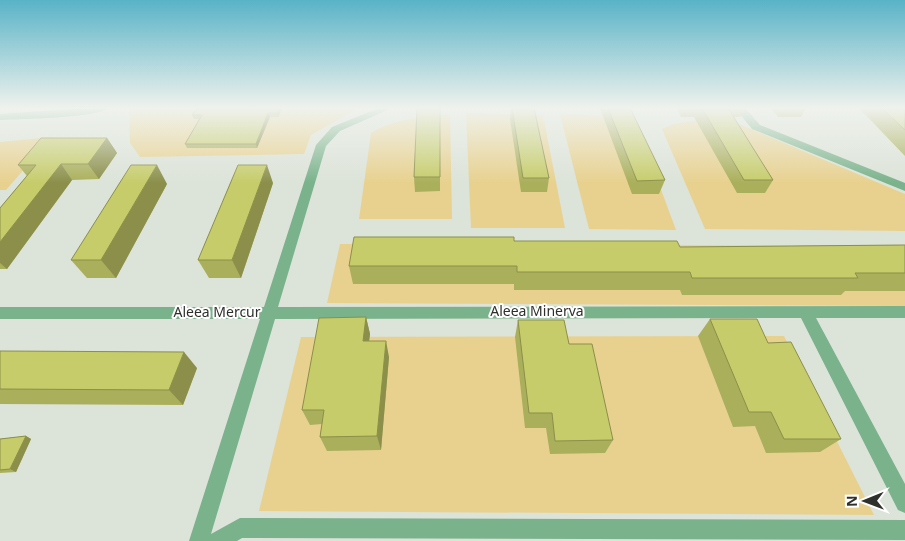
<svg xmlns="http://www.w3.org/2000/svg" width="905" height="541" font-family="'Noto Sans',sans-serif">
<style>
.green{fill:#e8d18f}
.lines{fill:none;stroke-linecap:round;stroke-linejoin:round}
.minor{fill:#79b28b;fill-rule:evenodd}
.wall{fill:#aaaf5b}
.shaded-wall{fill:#8b8f4a}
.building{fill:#c6cc6a;stroke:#8b8f4a}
.labels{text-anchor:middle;stroke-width:4;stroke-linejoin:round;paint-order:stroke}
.street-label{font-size:14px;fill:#2e302c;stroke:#fff}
</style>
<rect width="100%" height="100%" fill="#dce3d8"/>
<g class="green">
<path d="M129,108H358L311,135L304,154L140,157L130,143Z"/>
<path d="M466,113L543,115L565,228H471Z"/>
<path d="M450,114L452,219H359L371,133C396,118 422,117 450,114Z"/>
<path d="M560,114L634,117L676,230L589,229Z"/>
<path d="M692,121H732L905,194V231L705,229L662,129L673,124Z"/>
<path d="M52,137L6,190H0V142Z"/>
<path d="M340,244L905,246V306L327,303Z"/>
<path d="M784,336L874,515L259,511L301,337Z"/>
</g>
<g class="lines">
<g class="minor">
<path d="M86,108H109C98,118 19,119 0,120V114Z"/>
<path d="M379,108H392L340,131L326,146L278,307L905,306V318H816L905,484V513L898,510L801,318L275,319L211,534L240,518L905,520V540L242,538L237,541H189L260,319H0V307H264L316,145L332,127Z"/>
<path d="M735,108H745L760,125L905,183V191L752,129Z"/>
</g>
</g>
<g class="wall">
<path d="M282,108L278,117H270L257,148H187L185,144L199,119H194L192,115Z"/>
<path d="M440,108V191L415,192L414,177Z"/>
<path d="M511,108H534L549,178L547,192H521L510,119Z"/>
<path d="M600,108H630L665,180L659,194H632Z"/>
<path d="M677,108H745L740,117H734L773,180L765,193H737L694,117H681Z"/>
<path d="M771,108H806L801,117H778Z"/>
<path d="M859,108H905V156Z"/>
<path d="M107,138L117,153L99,179L72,180L7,269H0V208L27,176L18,165Z"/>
<path d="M273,183L241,278H209L198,260Z"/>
<path d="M167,184L116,278H87L71,260Z"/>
<path d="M514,241L680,247L905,245V291H845L841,295H682L680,290H514V284H353L349,266Z"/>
<path d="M366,317L370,334L369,341L389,357L381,450L327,451L320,437L322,424L310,425L302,410Z"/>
<path d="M710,319L768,343L841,439L820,452L766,453L755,426L733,427L698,336Z"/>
<path d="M518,320L569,344L613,440L605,453L550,454L546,428H525L515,337Z"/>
<path d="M0,351L197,368L183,405L0,404Z"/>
<path d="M26,436L31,439L16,472L0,473V439Z"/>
</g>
<g class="shaded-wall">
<path d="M279,108H282L278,117L277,113Z"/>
<path d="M268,113L270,117L257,148L256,144Z"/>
<path d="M107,138L117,153L99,179L88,164Z"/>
<path d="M61,164L72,180L7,269L0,263V242Z"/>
<path d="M157,165L167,184L116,278L101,260Z"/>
<path d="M267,165L273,183L241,278L232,260Z"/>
<path d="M366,317L370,334L367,357L363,341Z"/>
<path d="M386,341L389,357L381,450L377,436Z"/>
<path d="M184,352L197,368L183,405L169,390Z"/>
<path d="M26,436L31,439L16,472L10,469Z"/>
</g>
<g class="building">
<path d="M197,108H279L277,113H268L256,144H185L202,115H192Z"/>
<path d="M417,108H440V177H414Z"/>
<path d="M512,108H534L549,178H523Z"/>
<path d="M608,108H630L665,180L637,181Z"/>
<path d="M702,108H728L773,180H744Z"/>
<path d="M882,108H905V130Z"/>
<path d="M41,138H107L88,164H61L0,242V208L36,165H18Z"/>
<path d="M131,165H157L101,260H71Z"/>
<path d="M238,165H267L232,260H198Z"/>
<path d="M354,237H514V241H677L680,247L905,245V273H855L858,278H692L690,272H517V266H349Z"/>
<path d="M366,317L363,341H386L377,436L320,437L324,410H302L319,318Z"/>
<path d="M710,319H757L768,343L791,342L841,439H784L771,412H749Z"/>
<path d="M518,320H564L569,344H592L613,440L555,441L552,413H529Z"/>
<path d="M0,351L184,352L169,390L0,389Z"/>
<path d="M26,436L10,469L0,470V439Z"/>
</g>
<linearGradient id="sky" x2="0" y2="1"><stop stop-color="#59b3c7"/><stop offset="0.59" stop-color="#eff2ed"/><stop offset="1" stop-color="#eff2ed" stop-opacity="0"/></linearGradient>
<rect width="905" height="183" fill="url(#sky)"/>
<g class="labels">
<g class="street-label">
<text x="537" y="316">Aleea Minerva</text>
<text x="217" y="317">Aleea Mercur</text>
</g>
</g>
<g transform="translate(865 501) rotate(269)" stroke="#ffffff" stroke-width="4" paint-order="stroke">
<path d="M0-4L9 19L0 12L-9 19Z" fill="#2e302c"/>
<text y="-8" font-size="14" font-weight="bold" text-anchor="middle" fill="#2e302c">N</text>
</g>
</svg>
